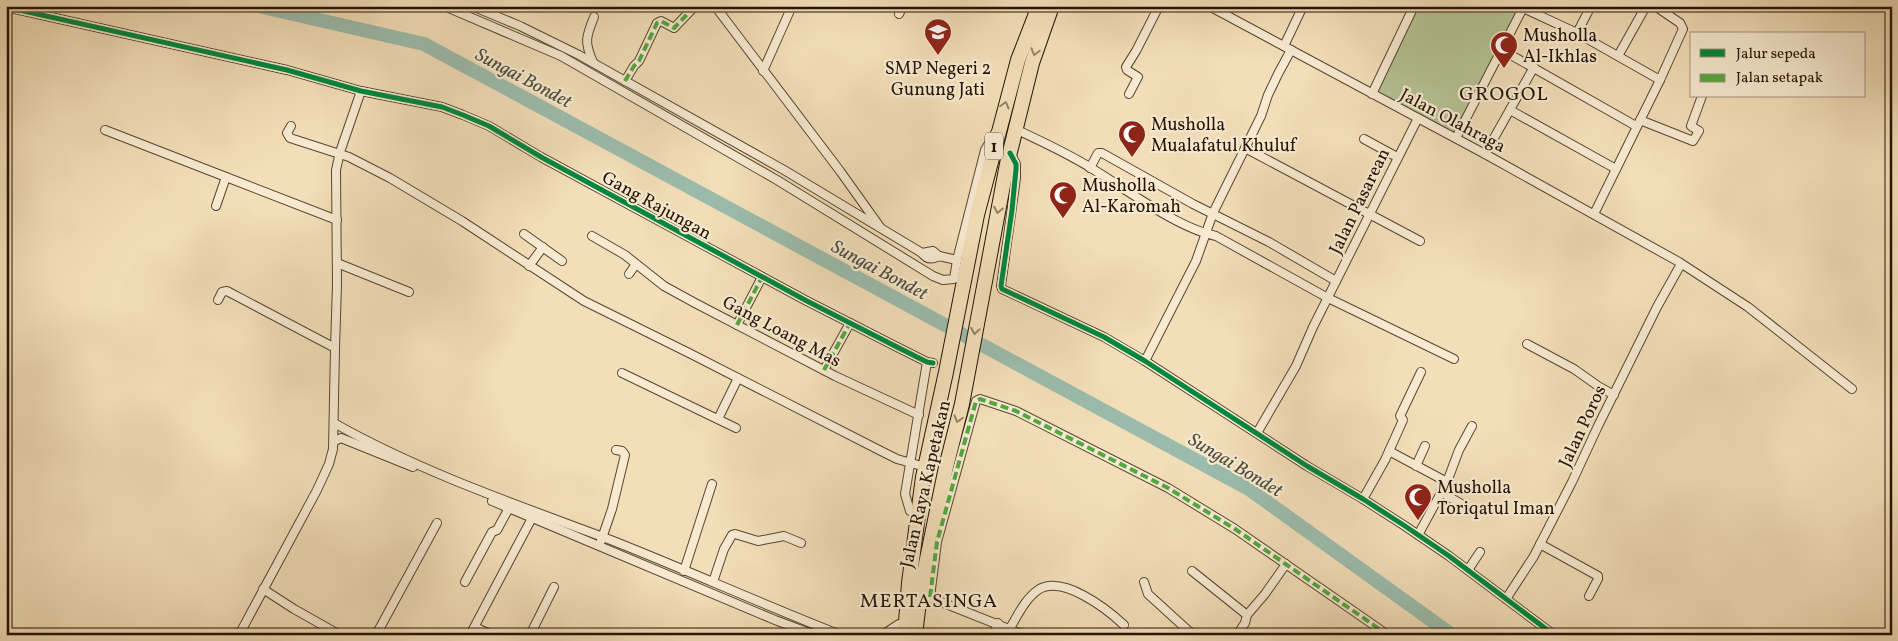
<svg xmlns="http://www.w3.org/2000/svg" width="1898" height="641" font-family="Vollkorn,serif">
<style>
.green{fill:#b4c294;stroke:#6c6a4c}
.lines{fill:none;stroke-linecap:round;stroke-linejoin:round}
.river{stroke:#9bbcac;stroke-width:14}
.street-casing{stroke:#584630;stroke-width:10}
.highway-casing{stroke:#251303;stroke-width:16}
.street{stroke:#f7ead1;stroke-width:8}
.highway{stroke:#f2deb8;stroke-width:14}
.quiet{stroke:#53a840;stroke-width:4;stroke-dasharray:8 4;stroke-linecap:butt}
.cycleway-casing{stroke:#f7ead1;stroke-width:8}
.cycleway{stroke:#00873e;stroke-width:5}
.oneway{stroke:#968367}
.labels{text-anchor:middle;stroke-width:4.5;stroke-linejoin:round;paint-order:stroke}
.shield{fill:#f7ead1;stroke:#645441;stroke-width:1}
.shield-label{font-size:16px;font-weight:bold;fill:#251303}
.poi-label{font-size:18px;fill:#251303;stroke:#f7ead1;text-anchor:start}
.street-label{font-size:18px;fill:#251303;stroke:#f7ead1}
.water-label{font-size:19px;font-style:italic;fill:#4e4e3e;stroke:#f7ead1}
.quarter-label{font-size:20px;letter-spacing:1px;fill:#251303;stroke:#f7ead1}
</style>
<rect width="100%" height="100%" fill="#f2deb8"/>
<filter id="stains"><feTurbulence type="fractalNoise" baseFrequency=".004" numOctaves="4"/><feColorMatrix values="0 0 0 0 .2 0 0 0 0 .09 0 0 0 0 .02 0 0 0 .5 -.17"/></filter>
<radialGradient id="worn" r=".72"><stop offset=".6" stop-color="#630" stop-opacity="0"/><stop offset="1" stop-color="#630" stop-opacity=".3"/></radialGradient>
<path class="green" d="M1419,6H1521L1455,135L1374,93Z"/>
<g class="lines">
<path class="river" d="M258,6L424,44L1249,489L1452,635"/>
<g class="street-casing">
<g id="street">
<path d="M444,6L561,56L777,180L933,276L943,280L954,279L957,260L985,150L995,133"/>
<path d="M472,6L520,26L579,55L784,170L922,253C927,260 932,260 939,256L957,260"/>
<path d="M715,6L840,171L880,227"/>
<path d="M1209,6L1485,154L1679,262L1748,307L1852,389"/>
<path d="M6,7L287,70L361,91L442,107L463,115L489,126L541,157L805,300L897,347L927,362L933,363"/>
<path d="M1523,8L1577,33L1660,80"/>
<path d="M899,14L903,6"/>
<path d="M1577,33L1591,6"/>
<path d="M1284,46L1303,6"/>
<path d="M1502,50L1636,126"/>
<path d="M1618,56L1646,6"/>
<path d="M593,62C584,42 586,37 594,17"/>
<path d="M763,71L792,6"/>
<path d="M625,81L634,66L639,61L657,23L661,21L674,28L695,6"/>
<path d="M1129,94L1138,77L1127,70L1126,67L1136,51L1159,6"/>
<path d="M1372,94L1414,6"/>
<path d="M1510,110L1616,169"/>
<path d="M1640,120L1693,141L1699,131L1691,126L1702,96"/>
<path d="M291,126L287,133L290,138L349,157L390,178L462,221L584,301L691,354L881,451L897,459L925,467"/>
<path d="M1015,129C1041,141 1067,153 1091,168C1126,189 1177,228 1216,236L1328,298L1454,359"/>
<path d="M105,130L226,177"/>
<path d="M1456,138L1524,6"/>
<path d="M1364,139L1397,157"/>
<path d="M1245,148L1420,241"/>
<path d="M1011,154L1016,164V178L1001,286L1002,289L1104,337L1145,361L1307,466L1363,499L1405,526L1449,556L1554,635"/>
<path d="M1485,154L1534,67"/>
<path d="M1090,168L1098,153H1102L1193,204L1269,242L1336,281"/>
<path d="M216,206L226,177L337,220"/>
<path d="M1594,214L1660,80L1683,29L1680,23L1655,6"/>
<path d="M524,234L562,261"/>
<path d="M592,236L625,255L664,286L695,303L835,376L919,415"/>
<path d="M922,253L933,251L939,256"/>
<path d="M337,263L409,292"/>
<path d="M529,266L543,247"/>
<path d="M629,274L636,264"/>
<path d="M218,300L222,292L227,291L335,348"/>
<path d="M737,325L762,277"/>
<path d="M1527,344L1574,369L1598,386L1614,395"/>
<path d="M1145,361L1196,261L1213,213L1261,116L1268,95L1278,74L1291,50"/>
<path d="M824,370L850,323"/>
<path d="M622,373L736,428"/>
<path d="M718,419L738,378"/>
<path d="M334,423C419,471 512,503 603,537C683,568 761,604 841,635"/>
<path d="M1257,433L1296,366L1313,327L1418,118"/>
<path d="M335,441L341,438L413,467"/>
<path d="M1389,451L1447,482"/>
<path d="M1416,466L1425,446"/>
<path d="M1441,492L1463,505"/>
<path d="M1363,499L1385,460L1403,420L1400,416L1421,372"/>
<path d="M492,501L775,620L815,635"/>
<path d="M917,514L910,511L905,494L927,362"/>
<path d="M1418,535L1447,482L1459,450L1472,426"/>
<path d="M601,541L612,509L625,455L622,451L616,450"/>
<path d="M1540,544L1598,576V579L1589,596"/>
<path d="M1468,570L1480,552"/>
<path d="M684,571L712,484"/>
<path d="M1192,571L1247,615L1245,623L1237,635"/>
<path d="M465,582L492,532L497,530L509,508"/>
<path d="M713,582L724,549L732,535L735,534L758,541L784,536L801,543"/>
<path d="M1144,582L1148,594L1193,635"/>
<path d="M263,589L294,609L340,635"/>
<path d="M926,596L1024,635"/>
<path d="M930,597L937,542L976,401L980,399L1016,411L1168,488L1235,529L1388,635"/>
<path d="M1506,599L1534,556L1572,482L1598,426L1657,307L1681,264"/>
<path d="M1247,615L1265,594L1286,564"/>
<path d="M475,627L492,635"/>
<path d="M1010,628C1018,615 1025,599 1038,590C1062,574 1107,609 1124,625"/>
<path d="M239,635L317,490L329,464L333,449L335,348L337,284L336,170L340,152L361,91"/>
<path d="M376,635L437,523"/>
<path d="M470,635L532,518"/>
<path d="M530,635L554,587"/>
<path d="M882,635L899,624L909,621"/>
<path d="M994,635L998,623"/>
</g>
</g>
<g class="highway-casing">
<g id="highway">
<path d="M905,635L909,583L923,477L946,372L977,215L1018,60L1039,6"/>
<path d="M915,635L920,593L946,467L962,404L1007,164L1032,63L1052,6"/>
</g>
</g>
<use href="#street" class="street"/>
<use href="#highway" class="highway"/>
<g class="quiet">
<path d="M625,81L634,66L639,61L657,23L661,21L674,28L695,6"/>
<path d="M737,325L762,277"/>
<path d="M824,370L850,323L853,324"/>
<path d="M930,597L937,542L976,401L980,399L1016,411L1168,488L1235,529L1388,635"/>
</g>
<g class="cycleway-casing">
<g id="cycleway">
<path d="M6,7L287,70L361,91L442,107L463,115L489,126L541,157L805,300L897,347L927,362L933,363"/>
<path d="M1010,153L1016,164V169L1012,210L1001,286L1002,289L1104,337L1145,361L1307,466L1363,499L1405,526L1449,556L1554,635"/>
</g>
</g>
<use href="#cycleway" class="cycleway"/>
</g>
<defs><path id="oneway-chevron" d="M-2-3.5L2.5 0L-2 3.5" fill="none" stroke-width="1.6" stroke-linecap="round" stroke-linejoin="round" transform="scale(1.25)"/></defs>
<g class="oneway">
<use href="#oneway-chevron" transform="translate(1035 52) rotate(106)"/>
<use href="#oneway-chevron" transform="translate(1005 105) rotate(-75)"/>
<use href="#oneway-chevron" transform="translate(998 210) rotate(101)"/>
<use href="#oneway-chevron" transform="translate(975 331) rotate(100)"/>
<use href="#oneway-chevron" transform="translate(958 419) rotate(106)"/>
</g>
<defs>
<g id="school-pin" transform="scale(1.4375)"><path d="M0 17L-7.5 6A9.5 9.5 0 1 1 7.5 6Z" fill="#8f2418" stroke="#f7ead1"/><path d="M0-5L7-2L0 1L-7-2ZM-4 1L0 2.5L4 1V4Q0 6-4 4Z" fill="#fff"/></g>
<g id="mosque-pin" transform="scale(1.4375)"><path d="M0 17L-7.5 6A9.5 9.5 0 1 1 7.5 6Z" fill="#8f2418" stroke="#f7ead1"/><path d="M3.5-4.9A6 6 0 1 0 3.5 4.9A5 5 0 1 1 3.5-4.9Z" fill="#fff"/></g>
</defs>
<g fill-rule="evenodd">
<use href="#school-pin" x="938" y="32"/>
<use href="#mosque-pin" x="1504" y="45"/>
<use href="#mosque-pin" x="1132" y="134"/>
<use href="#mosque-pin" x="1063" y="195"/>
<use href="#mosque-pin" x="1418" y="497"/>
</g>
<g class="labels">
<rect class="shield" x="985" y="132.5" width="18" height="27" rx="4"/>
<g class="shield-label">
<text x="994" y="152">1</text>
</g>
<g class="poi-label">
<text x="1523" y="41">Musholla<tspan x="1523" dy="21">Al-Ikhlas</tspan></text>
<text x="938" y="74" text-anchor="middle">SMP Negeri 2<tspan x="938" dy="21">Gunung Jati</tspan></text>
<text x="1151" y="130">Musholla<tspan x="1151" dy="21">Mualafatul Khuluf</tspan></text>
<text x="1082" y="191">Musholla<tspan x="1082" dy="21">Al-Karomah</tspan></text>
<text x="1437" y="493">Musholla<tspan x="1437" dy="21">Toriqatul Iman</tspan></text>
</g>
<g class="street-label">
<text transform="translate(1453 120) rotate(28)" y="6">Jalan Olahraga</text>
<text transform="translate(1359 201) rotate(-64)" y="6">Jalan Pasarean</text>
<text transform="translate(657 205) rotate(29)" y="6">Gang Rajungan</text>
<text transform="translate(782 331) rotate(28)" y="6">Gang Loang Mas</text>
<text transform="translate(1582 426) rotate(-65)" y="6">Jalan Poros</text>
<text transform="translate(925 484) rotate(-77)" y="6">Jalan Raya Kapetakan</text>
</g>
<g class="water-label">
<text transform="translate(524 77) rotate(28)" y="7">Sungai Bondet</text>
<text transform="translate(880 269) rotate(28)" y="7">Sungai Bondet</text>
<text transform="translate(1236 464) rotate(31)" y="7">Sungai Bondet</text>
</g>
<g class="quarter-label">
<text x="1504" y="100">GROGOL</text>
<text x="929" y="607">MERTASINGA</text>
</g>
</g>
<rect width="1898" height="641" fill="none" stroke="#f2deb8" stroke-width="25"/>
<rect x="8" y="8" width="1883" height="626" fill="none" stroke="#251303" stroke-width="2.5"/>
<rect x="12" y="12" width="1873" height="616" fill="none" stroke="#251303"/>
<rect x="1690" y="32" width="175" height="65" fill="#f7ead1" stroke="#a3947f"/>
<rect x="1700" y="49" width="25" height="8" fill="#00873e" stroke="#a3947f"/>
<text x="1736" y="58" font-size="15" fill="#251303">Jalur sepeda</text>
<rect x="1700" y="74" width="25" height="8" fill="#53a840" stroke="#a3947f"/>
<text x="1736" y="82" font-size="15" fill="#251303">Jalan setapak</text>
<rect width="100%" height="100%" filter="url(#stains)"/>
<rect width="100%" height="100%" fill="url(#worn)"/>
</svg>
